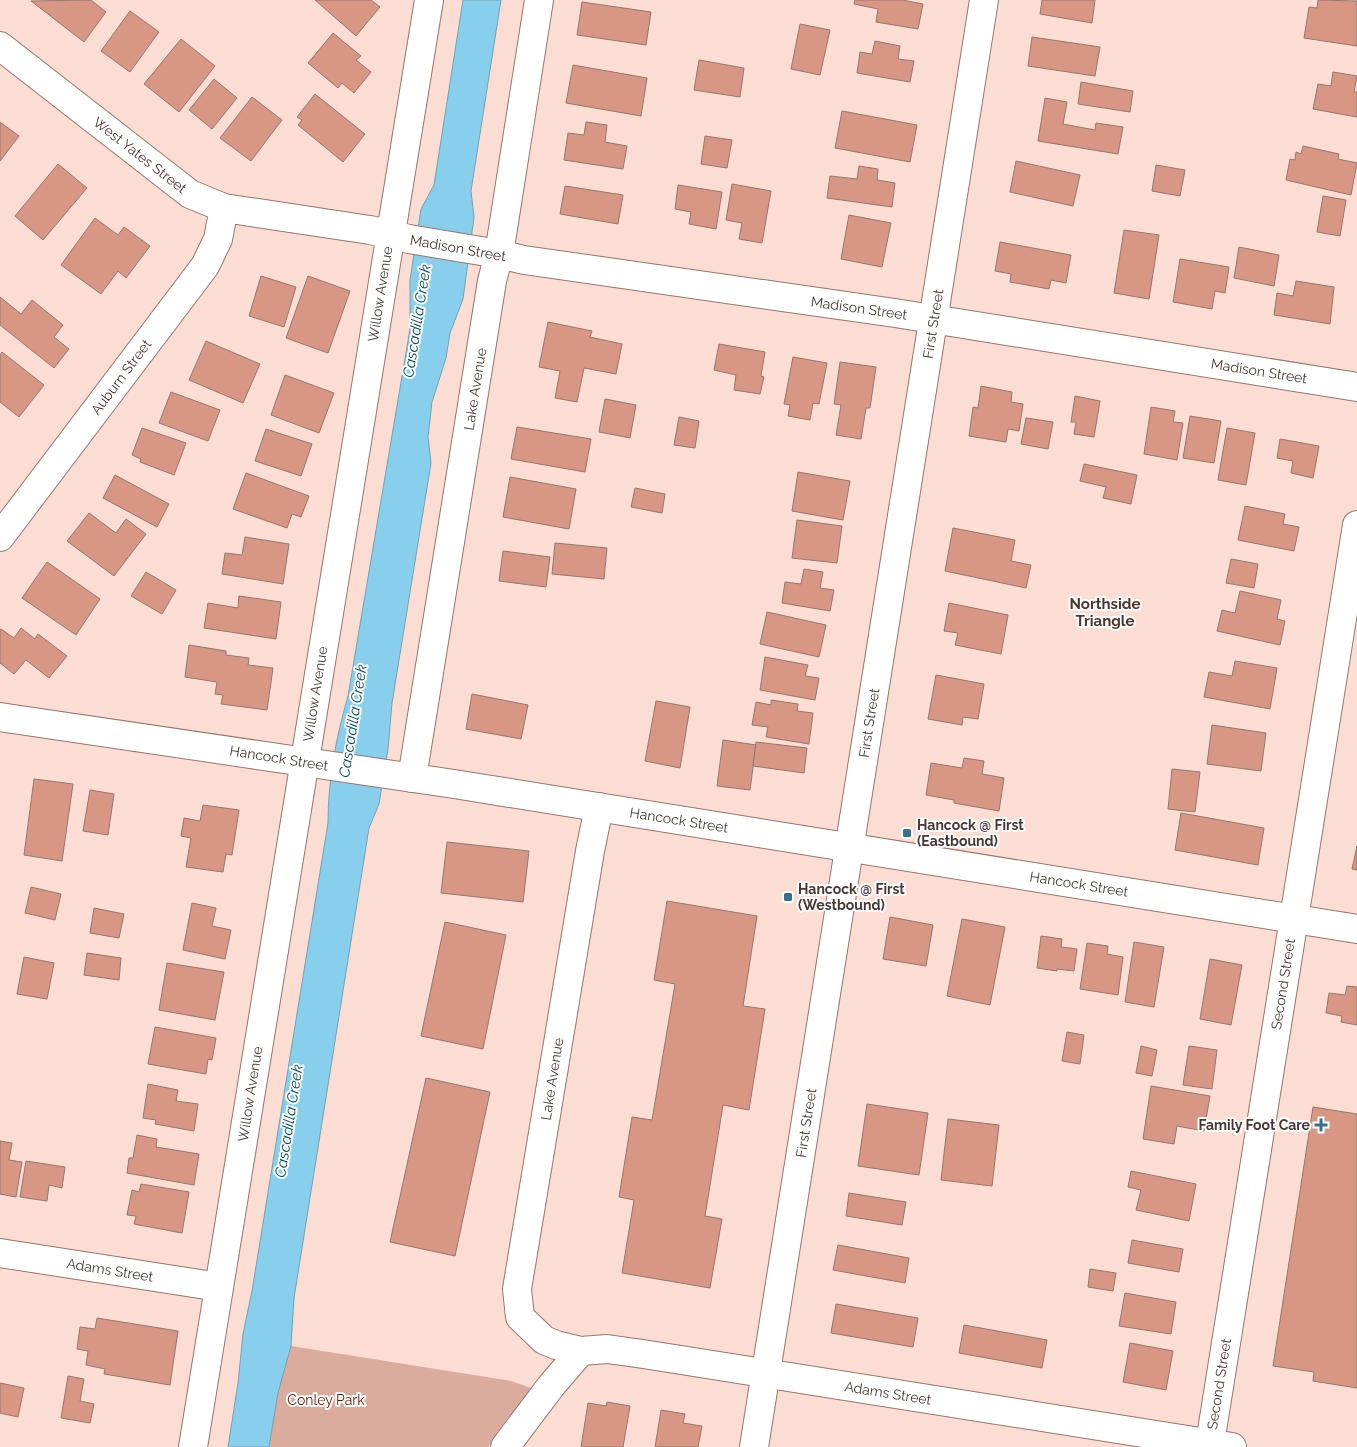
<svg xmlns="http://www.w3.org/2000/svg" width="1357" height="1447" font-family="Raleway,sans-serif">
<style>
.green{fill:#dbab9e}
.water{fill:#87cfec;stroke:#74a1b4}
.building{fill:#d89785;stroke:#97766c}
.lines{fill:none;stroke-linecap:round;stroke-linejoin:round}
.minor-casing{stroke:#97756b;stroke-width:30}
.tertiary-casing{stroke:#97756b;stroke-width:30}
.minor{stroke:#fff;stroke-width:28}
.tertiary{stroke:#fff;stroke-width:28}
.poi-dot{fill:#357188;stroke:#fff;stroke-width:2}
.labels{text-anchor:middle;stroke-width:4;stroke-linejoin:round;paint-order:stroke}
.street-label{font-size:14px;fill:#463733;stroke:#fff}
.poi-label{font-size:14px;font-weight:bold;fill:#463733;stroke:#fff;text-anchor:start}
.park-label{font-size:14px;fill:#641801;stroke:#fff}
.water-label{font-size:15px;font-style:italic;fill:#07475b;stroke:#fff}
.neighbourhood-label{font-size:15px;font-weight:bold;fill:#50332a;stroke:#fff}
</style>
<rect width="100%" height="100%" fill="#fbddd4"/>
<path class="green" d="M291,1346L511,1381L534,1389L511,1414L488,1447H269L278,1393Z"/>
<path class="water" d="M463,0H501L471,191L474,217L463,299L450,333L446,358L432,402L428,437L431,463L392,703L388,749L379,804L369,828L294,1298L291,1346L278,1393L269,1447H228L238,1383L243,1334L252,1291L328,823C328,779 336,738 348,696L410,329V280L421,209L434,185Z"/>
<g class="building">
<path d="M91,0L106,12L84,42L31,1Z"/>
<path d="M315,0H371L380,7L356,36Z"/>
<path d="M855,0H902L923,4L918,29L876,22L878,9L854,4Z"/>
<path d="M1042,0H1095L1092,23L1040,14Z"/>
<path d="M1318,0L1357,1V46L1304,38L1309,7L1317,8Z"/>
<path d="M582,2L651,12L646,45L577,35Z"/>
<path d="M130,11L159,32L130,72L101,51Z"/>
<path d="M800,24L830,30L820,75L791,69Z"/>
<path d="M333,33L361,56L356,60L371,72L354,93L342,83L338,88L308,63Z"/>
<path d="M1032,37L1100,47L1095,76L1028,66Z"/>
<path d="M181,39L215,66L179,112L144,84Z"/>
<path d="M875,41L900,46L898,59L914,61L910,82L857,73L860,52L872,54Z"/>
<path d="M699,60L744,68L740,97L694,90Z"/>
<path d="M573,65L647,78L641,116L566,103Z"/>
<path d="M1333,72L1357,76L1354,92H1357V117L1313,109L1318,84L1331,86Z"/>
<path d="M214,79L237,98L212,129L189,110Z"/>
<path d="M1081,82L1133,91L1130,112L1078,104Z"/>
<path d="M315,94L365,134L343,162L298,125L302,120L297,117Z"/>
<path d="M252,97L282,120L251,161L220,138Z"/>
<path d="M1045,98L1067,102L1063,124L1095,130L1096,123L1123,127L1118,154L1038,141Z"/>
<path d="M842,111L917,125L910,162L835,148Z"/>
<path d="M0,122L19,136L0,161Z"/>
<path d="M586,122L607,125L605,142L627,146L623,169L564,160L568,133L584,135Z"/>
<path d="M705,136L732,140L727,168L701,164Z"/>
<path d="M1303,146L1339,154L1338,159L1357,163L1351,195L1286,180L1290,159L1295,160L1296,152L1301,154Z"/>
<path d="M1016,161L1080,175L1073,206L1010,192Z"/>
<path d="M58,164L87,188L43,240L15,216Z"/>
<path d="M1156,165L1185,170L1180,196L1152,191Z"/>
<path d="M859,166L878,169L877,180L895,183L892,207L827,198L830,176L857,179Z"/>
<path d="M732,184L771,191L762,243L739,239L742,223L726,220Z"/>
<path d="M678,185L722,192L716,229L689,224L691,212L675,209Z"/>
<path d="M565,186L623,195L618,224L560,214Z"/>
<path d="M1323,196L1346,200L1340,236L1317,232Z"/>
<path d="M849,215L891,223L882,267L841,259Z"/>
<path d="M95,218L118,235L124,227L150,246L126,278L118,271L101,294L61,265Z"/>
<path d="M1124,230L1159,235L1149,299L1114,293Z"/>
<path d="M1000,242L1071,255L1066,283L1051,280L1049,289L1010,282L1011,274L995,271Z"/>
<path d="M1239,247L1279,255L1274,286L1234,278Z"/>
<path d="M1180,259L1229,267L1225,293L1215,291L1212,309L1173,302Z"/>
<path d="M261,276L296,287L284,327L249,316Z"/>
<path d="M308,276L350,291L328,353L286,338Z"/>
<path d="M1296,281L1334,287L1330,324L1274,315L1277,293L1293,296Z"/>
<path d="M0,297L21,314L32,300L63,325L54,337L69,349L54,368L0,325Z"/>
<path d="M548,322L592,331L590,337L622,344L616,374L584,368L577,402L555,398L560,371L539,367Z"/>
<path d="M206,341L260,364L243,403L189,380Z"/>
<path d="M719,344L765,352L761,376L764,377L760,394L734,390L736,375L714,370Z"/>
<path d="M2,352L44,385L19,417L0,402V355Z"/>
<path d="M793,357L827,363L819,404L813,403L810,420L788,416L790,405L784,404Z"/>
<path d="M840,362L876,367L870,408H866L861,439L836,435L841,405L834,404Z"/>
<path d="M285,375L334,393L319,433L271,415Z"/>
<path d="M981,386L1012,392L1011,402L1023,404L1019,431L1008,429L1006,442L969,436L973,407L978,408Z"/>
<path d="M171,392L220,410L208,441L159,423Z"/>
<path d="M1075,396L1100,401L1094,437L1074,434L1076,422H1071Z"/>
<path d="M605,399L636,405L630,438L599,432Z"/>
<path d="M1151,407L1175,411L1173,422L1183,423L1177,460L1144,454Z"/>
<path d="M1190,416L1221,421L1214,463L1183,458Z"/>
<path d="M679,417L699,421L695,448L674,445Z"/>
<path d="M1026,418L1053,422L1048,449L1021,444Z"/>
<path d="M517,427L591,439L585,472L511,459Z"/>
<path d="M142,428L186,443L174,475L140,462L141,459L132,455Z"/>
<path d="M1227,428L1255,433L1246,485L1218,480Z"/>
<path d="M266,429L312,444L301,476L255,461Z"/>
<path d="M1280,439L1319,446L1313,478L1291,473L1293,461L1277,458Z"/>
<path d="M1084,464L1137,475L1131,504L1103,498L1106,487L1080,481Z"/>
<path d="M798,472L850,481L843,520L792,511Z"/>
<path d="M246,473L309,496L301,517L292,514L287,528L233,509Z"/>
<path d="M115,475L169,504L157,527L103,498Z"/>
<path d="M510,477L576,489L569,529L503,517Z"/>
<path d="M635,488L665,494L662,513L631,507Z"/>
<path d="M1245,506L1285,514L1283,524L1299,527L1294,551L1238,540Z"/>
<path d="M89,513L116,533L126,519L146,534L114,576L67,541Z"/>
<path d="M797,520L842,526L837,563L792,558Z"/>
<path d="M953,528L1015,540L1011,561L1031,565L1026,588L945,571Z"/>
<path d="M245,537L289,544L283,584L222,574L225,553L242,555Z"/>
<path d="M555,543L607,548L604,579L552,574Z"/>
<path d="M503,551L550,557L546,587L499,581Z"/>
<path d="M1231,559L1258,564L1254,588L1226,583Z"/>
<path d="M47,562L100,599L76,635L22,598Z"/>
<path d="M804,569L823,572L820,588L834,590L830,611L782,603L785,582L801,584Z"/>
<path d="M146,572L176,590L162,614L131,596Z"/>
<path d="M1240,591L1281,600L1277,619L1285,621L1280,645L1217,631L1222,610L1235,613Z"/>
<path d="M239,596L281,602L276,639L204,628L208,603L238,608Z"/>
<path d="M949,603L1008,615L1001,654L955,645L958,633L944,631Z"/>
<path d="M767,612L826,625L819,657L760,644Z"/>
<path d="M21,628L35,639L38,634L67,656L49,678L26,660L14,674L0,663V630L1,629L14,638Z"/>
<path d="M189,645L226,651V655L249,658L248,665L273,668L267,710L221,704L223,695L215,694L217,682L185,677Z"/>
<path d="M765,657L808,665L805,676L819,678L815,700L760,690Z"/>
<path d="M1235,661L1277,668L1270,709L1204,697L1209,672L1232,676Z"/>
<path d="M936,675L984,684L978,719L963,717L962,725L928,719Z"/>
<path d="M472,694L528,705L521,739L466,729Z"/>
<path d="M771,700L798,704L797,711L813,713L809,744L766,737L768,727L752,725L756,702L771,705Z"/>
<path d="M656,701L690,707L680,768L645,761Z"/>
<path d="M1212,725L1266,733L1261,771L1207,764Z"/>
<path d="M723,740L756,745L750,790L717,786Z"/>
<path d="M756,742L807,748L804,773L753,766Z"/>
<path d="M964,758L984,761L982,774L1004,778L999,811L954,803V800L926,795L931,763L962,768Z"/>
<path d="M1172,769L1200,772L1195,812L1168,809Z"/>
<path d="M34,779L73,784L62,861L24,855Z"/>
<path d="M90,790L114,794L108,835L83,831Z"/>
<path d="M203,805L239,810L232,855L226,854L223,872L186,867L191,838L181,836L184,818L200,821Z"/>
<path d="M1181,813L1264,828L1258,865L1175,850Z"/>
<path d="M447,842L529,851L523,902L441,893Z"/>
<path d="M1357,846V870L1352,869Z"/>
<path d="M31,887L61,894L55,920L25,913Z"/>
<path d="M667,901L757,916L743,1006L765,1009L749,1110L723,1105L705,1216L722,1219L710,1288L622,1273L634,1200L619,1197L632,1117L652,1120L675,984L654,980Z"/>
<path d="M192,903L216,908L212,926L231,930L225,959L183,950Z"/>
<path d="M94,908L124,914L119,938L90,933Z"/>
<path d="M890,917L933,925L926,966L883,959Z"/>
<path d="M962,919L1005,927L990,1005L947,996Z"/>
<path d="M445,922L506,935L483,1049L421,1036Z"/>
<path d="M1041,936L1062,939L1061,947L1077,949L1074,971L1057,969V971L1037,968Z"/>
<path d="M1134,942L1164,947L1154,1007L1125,1002Z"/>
<path d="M1087,943L1108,946L1107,954L1123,957L1118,995L1080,989Z"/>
<path d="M87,953L121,958L119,980L84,975Z"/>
<path d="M24,957L54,963L47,999L17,994Z"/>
<path d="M1210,959L1242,965L1231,1025L1200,1019Z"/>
<path d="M167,963L224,972L215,1020L159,1010Z"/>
<path d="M1347,986L1357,987V1025L1341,1022L1342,1016L1326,1013L1329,993L1345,995Z"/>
<path d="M155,1027L216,1038L212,1060L208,1059L206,1074L148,1064Z"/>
<path d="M1067,1032L1084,1035L1080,1064L1062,1061Z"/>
<path d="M1141,1046L1157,1050L1152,1076L1136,1073Z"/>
<path d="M1189,1046L1217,1050L1212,1089L1183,1085Z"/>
<path d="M426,1078L490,1092L455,1256L390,1242Z"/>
<path d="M148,1084L178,1090L176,1101L198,1104L194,1131L155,1124L156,1120L143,1118Z"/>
<path d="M1151,1086L1210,1096L1204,1131L1177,1126L1174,1144L1143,1139Z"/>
<path d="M867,1104L928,1113L919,1175L858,1166Z"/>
<path d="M1313,1107L1357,1114V1388L1313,1381L1314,1372L1273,1366Z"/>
<path d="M948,1119L999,1125L992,1186L941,1180Z"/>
<path d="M137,1135L157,1139L156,1147L199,1154L194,1185L127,1173L129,1158H133Z"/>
<path d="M0,1141L12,1143L9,1160L22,1162L16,1197L0,1194Z"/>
<path d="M26,1161L65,1167L62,1188L49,1185L47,1201L20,1197Z"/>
<path d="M1131,1171L1196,1184L1189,1221L1136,1210L1141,1190L1128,1187Z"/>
<path d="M141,1184L189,1192L182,1233L134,1224L136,1216L127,1215L132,1190L139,1192Z"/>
<path d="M849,1193L906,1202L902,1225L846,1216Z"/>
<path d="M1132,1240L1183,1249L1179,1272L1128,1263Z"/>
<path d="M838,1245L909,1258L905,1283L833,1270Z"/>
<path d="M1090,1269L1116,1273L1113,1291L1088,1287Z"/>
<path d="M1125,1293L1176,1302L1171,1334L1119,1326Z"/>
<path d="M836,1304L918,1318L913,1347L831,1333Z"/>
<path d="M97,1318L178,1331L170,1385L104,1374L105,1369L86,1365L88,1351L77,1349L80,1327L95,1329Z"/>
<path d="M964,1325L1047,1340L1042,1368L959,1353Z"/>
<path d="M1130,1343L1173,1351L1166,1390L1123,1382Z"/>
<path d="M68,1376L84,1379L80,1401L94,1404L90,1423L61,1418Z"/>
<path d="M0,1383L24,1388L18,1417L0,1413Z"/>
<path d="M607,1402L630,1406L623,1447H581L588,1403L606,1406Z"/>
<path d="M661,1410L685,1414L683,1423L702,1426L698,1447H655Z"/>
</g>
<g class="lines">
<g class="minor-casing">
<g id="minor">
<path d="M0,46L190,194L224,208L370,230L409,239L499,254L524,260L895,313L1357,387"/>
<path d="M0,537L205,266L218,239L224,208"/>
<path d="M412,778L492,281L499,254L539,0"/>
<path d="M599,807L590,851L517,1289L520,1317L544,1340L556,1345L581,1351L607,1349L643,1354L1232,1447"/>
<path d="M0,1253L219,1287"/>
<path d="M1210,1443L1357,525"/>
<path d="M193,1447L429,0"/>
<path d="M505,1447L551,1386L581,1351"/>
<path d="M754,1447L984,0"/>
</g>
</g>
<g class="tertiary-casing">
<path id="tertiary" d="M0,717L454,784L1357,929"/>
</g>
<use href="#minor" class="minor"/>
<use href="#tertiary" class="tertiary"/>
</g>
<g class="poi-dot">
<rect x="902" y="828" width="10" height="10" rx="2.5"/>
<rect x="783" y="892" width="10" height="10" rx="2.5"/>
<path d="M1318.5 1117.5h5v5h5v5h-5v5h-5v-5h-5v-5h5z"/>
</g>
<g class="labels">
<g class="street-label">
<text transform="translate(140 155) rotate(38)" y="5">West Yates Street</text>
<text transform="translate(458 248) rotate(10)" y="5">Madison Street</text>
<text transform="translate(380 294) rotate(-81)" y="5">Willow Avenue</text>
<text transform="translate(859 308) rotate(8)" y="5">Madison Street</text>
<text transform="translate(933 324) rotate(-81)" y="5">First Street</text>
<text transform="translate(1259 371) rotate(9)" y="5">Madison Street</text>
<text transform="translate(121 377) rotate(-53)" y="5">Auburn Street</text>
<text transform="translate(475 389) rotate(-81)" y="5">Lake Avenue</text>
<text transform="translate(315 694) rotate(-81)" y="5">Willow Avenue</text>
<text transform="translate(869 723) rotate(-81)" y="5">First Street</text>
<text transform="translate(279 758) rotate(9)" y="5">Hancock Street</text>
<text transform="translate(679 820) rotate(9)" y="5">Hancock Street</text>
<text transform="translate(1079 884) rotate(9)" y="5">Hancock Street</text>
<text transform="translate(1283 984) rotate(-81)" y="5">Second Street</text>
<text transform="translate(552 1079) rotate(-81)" y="5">Lake Avenue</text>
<text transform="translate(250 1094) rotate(-81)" y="5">Willow Avenue</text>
<text transform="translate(806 1123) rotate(-81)" y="5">First Street</text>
<text transform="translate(110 1270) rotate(9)" y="5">Adams Street</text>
<text transform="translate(1219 1384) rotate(-81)" y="5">Second Street</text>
<text transform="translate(888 1393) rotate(9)" y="5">Adams Street</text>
</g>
<g class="poi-label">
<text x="917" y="830">Hancock @ First<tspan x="917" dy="16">(Eastbound)</tspan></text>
<text x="798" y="894">Hancock @ First<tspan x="798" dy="16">(Westbound)</tspan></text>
<text x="1310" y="1130" text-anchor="end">Family Foot Care</text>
</g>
<g class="park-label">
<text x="326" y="1405">Conley Park</text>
</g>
<g class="water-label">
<text transform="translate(417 321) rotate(-81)" y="5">Cascadilla Creek</text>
<text transform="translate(353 721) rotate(-81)" y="5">Cascadilla Creek</text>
<text transform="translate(289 1121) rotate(-81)" y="5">Cascadilla Creek</text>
</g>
<g class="neighbourhood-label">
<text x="1105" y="609">Northside<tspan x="1105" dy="17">Triangle</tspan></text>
</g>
</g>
</svg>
